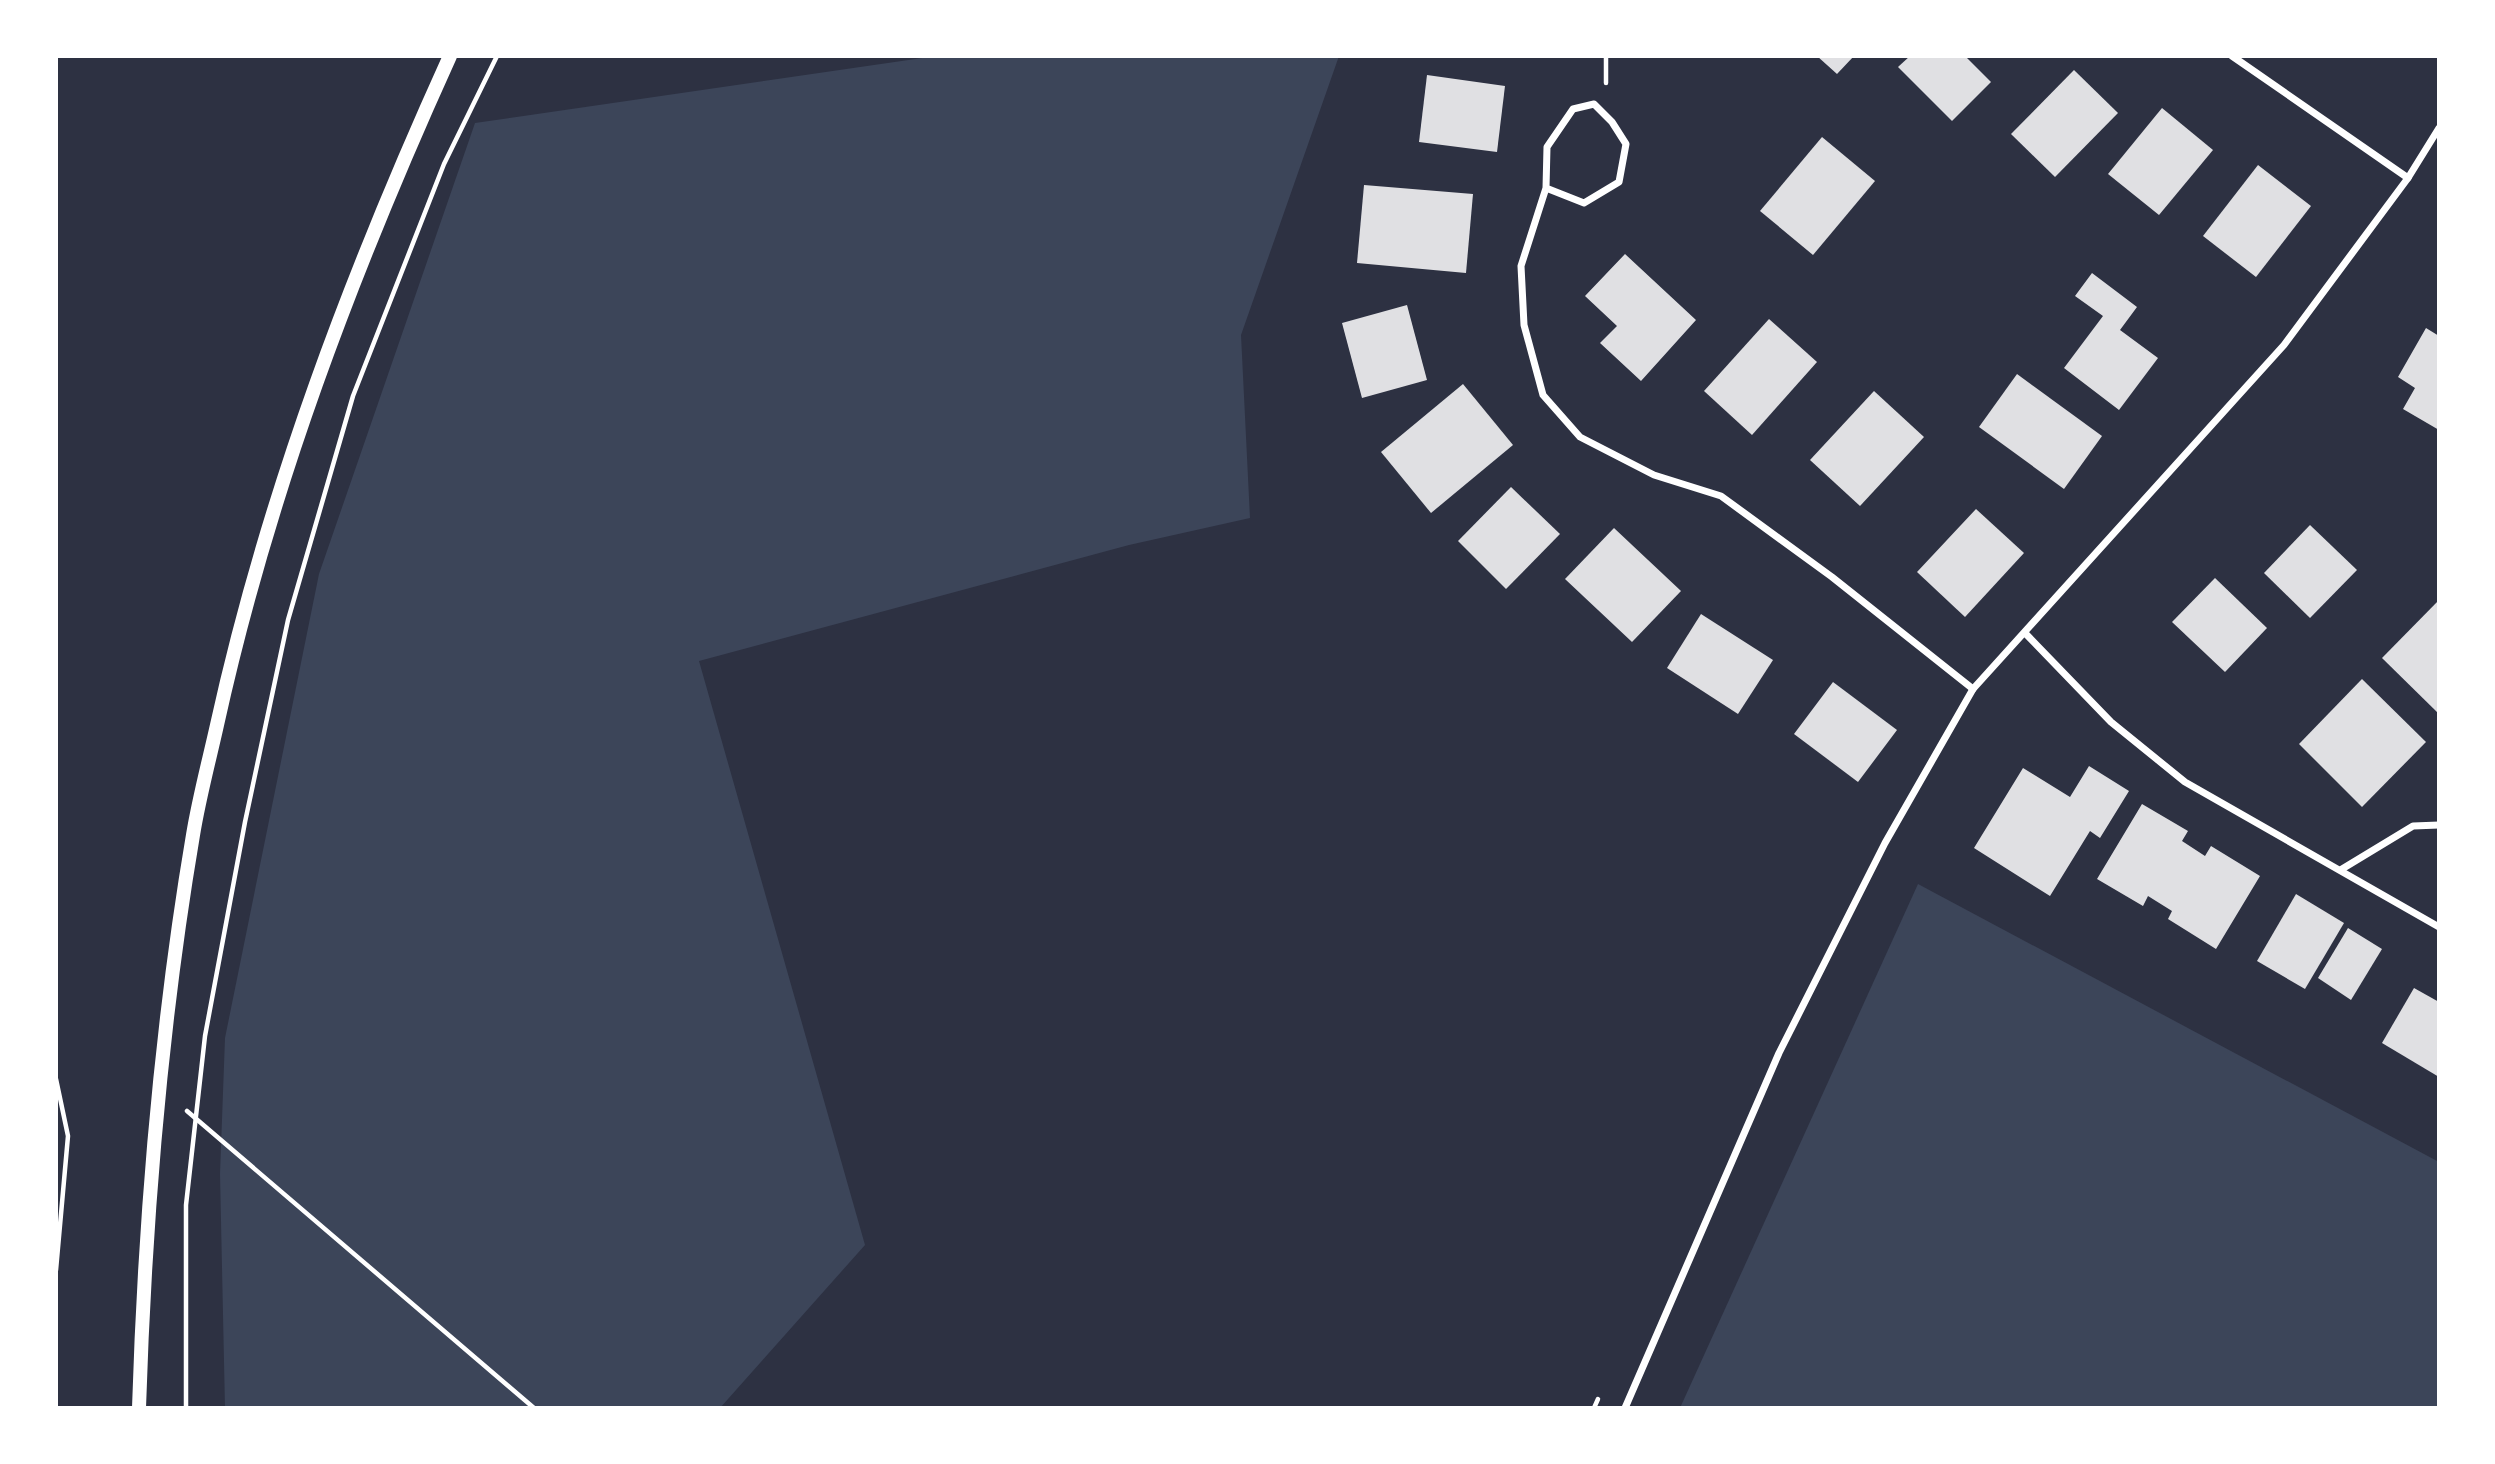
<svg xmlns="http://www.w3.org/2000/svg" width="2495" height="1464" font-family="'Sofia Sans Condensed',sans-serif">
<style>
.green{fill:#3c4559}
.building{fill:#e0e0e3}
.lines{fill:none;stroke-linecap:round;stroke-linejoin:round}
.path{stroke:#fff;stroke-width:4.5}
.minor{stroke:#fff;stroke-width:7}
.secondary{stroke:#fff;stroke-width:14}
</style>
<rect width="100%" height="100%" fill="#2d3142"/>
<g class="green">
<path d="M936,56H1339L1241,335L1250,518L1129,545L699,661L865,1245L720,1408H225L220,1174L225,1038L319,574L475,123Z"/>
<path d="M1918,884L2439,1162V1408H1680Z"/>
</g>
<g class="building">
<path d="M1817,56H1854L1837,74Z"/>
<path d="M1910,56H1965L1991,82L1952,121L1898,67Z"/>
<path d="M2074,70L2118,113L2055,177L2011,134Z"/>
<path d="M1427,75L1505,86L1497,152L1419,142Z"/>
<path d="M2162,108L2213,150L2159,215L2108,174Z"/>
<path d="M1822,137L1875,181L1813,255L1760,211Z"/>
<path d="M2258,165L2311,206L2256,277L2203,236Z"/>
<path d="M1364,185L1473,194L1466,273L1357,263Z"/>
<path d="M1625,254L1696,320L1641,381L1600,343L1617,326L1585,296Z"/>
<path d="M2092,273L2137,307L2120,330L2158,358L2119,410L2064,368L2103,316L2075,296Z"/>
<path d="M1407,305L1427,380L1362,398L1342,323Z"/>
<path d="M1769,319L1817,362L1752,435L1704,391Z"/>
<path d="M2426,328L2439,336V430L2403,409L2415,388L2398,377Z"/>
<path d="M2017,374L2102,436L2064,489L1979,427Z"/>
<path d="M1463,384L1513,445L1431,513L1381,452Z"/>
<path d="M1874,391L1924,437L1860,506L1810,460Z"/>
<path d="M1511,487L1560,534L1506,589L1458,541Z"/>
<path d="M1976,509L2024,553L1965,617L1917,572Z"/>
<path d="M2310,525L2357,570L2310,618L2264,573Z"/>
<path d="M1614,528L1681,591L1632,642L1565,579Z"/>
<path d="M2215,578L2267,628L2225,672L2172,622Z"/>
<path d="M2439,600V714L2382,658Z"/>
<path d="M1701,614L1773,660L1738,714L1667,668Z"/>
<path d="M2362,679L2426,742L2362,807L2299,744Z"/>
<path d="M1833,682L1897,730L1858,782L1794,734Z"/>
<path d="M2089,766L2129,791L2100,838L2090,831L2050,896L1974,848L2023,768L2070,797Z"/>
<path d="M2142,804L2188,831L2182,841L2205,856L2211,846L2260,876L2216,949L2168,919L2172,911L2148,896L2143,906L2097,879Z"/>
<path d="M2296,894L2344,923L2305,989L2257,961Z"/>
<path d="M2348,928L2382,949L2351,1000L2318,978Z"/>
<path d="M2414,988L2439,1002V1077L2382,1043Z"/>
</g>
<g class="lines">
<g class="path">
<path d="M1606,56V83"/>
<path d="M56,1079L68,1136L56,1270"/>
<path d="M187,1111L534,1408"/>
<path d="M186,1408V1205L205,1036L245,822L288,620L353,396L444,164L497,56"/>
<path d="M1594,1408L1598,1399"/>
</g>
<g class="minor">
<path d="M2232,56L2408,178"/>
<path d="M1546,188L1584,203L1619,182L1626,144L1612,122L1594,104L1573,109L1547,147L1546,188L1521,266L1524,325L1543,395L1580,437L1654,475L1721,496L1832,577L1973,689"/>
<path d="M2025,633L2111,722L2185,782L2439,927"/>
<path d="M2342,869L2413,826L2439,825"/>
<path d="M1625,1408L1779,1053L1885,843L1973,689L2284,345L2408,178L2439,128"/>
</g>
<path class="secondary" d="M139,1408C145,1216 161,1024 193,835C199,798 209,761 217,725C268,493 352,272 450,56"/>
</g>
<rect width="2495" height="1464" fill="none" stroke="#ffffff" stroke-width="116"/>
</svg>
